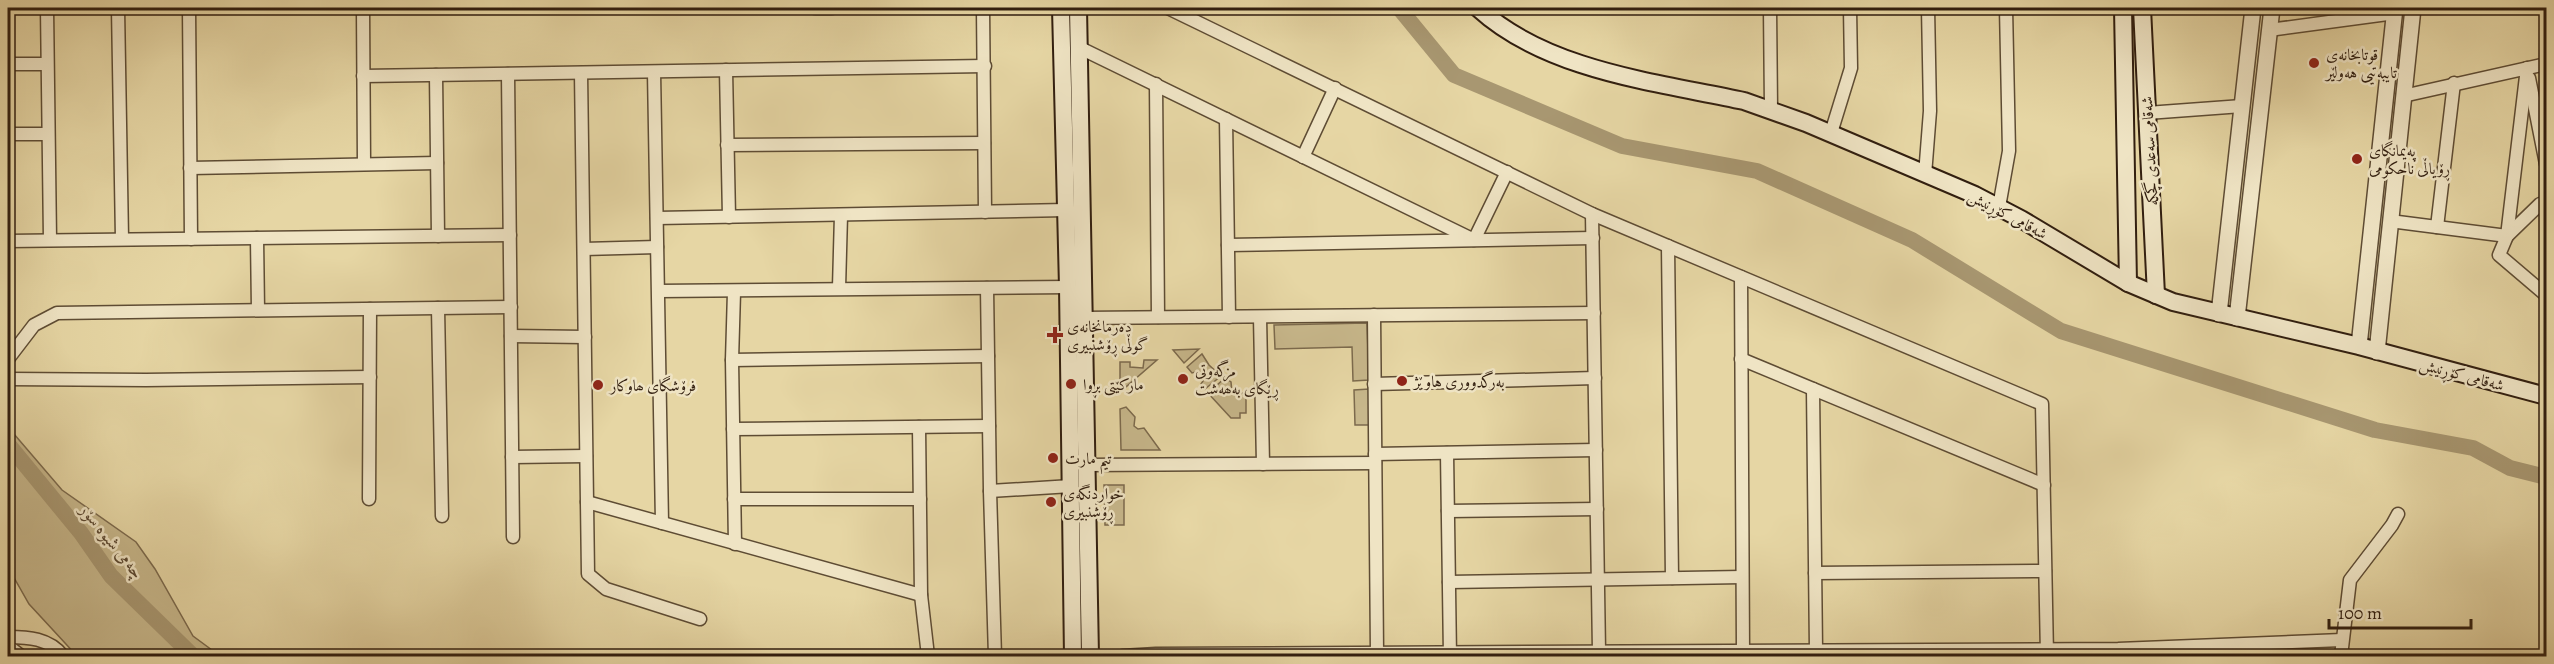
<svg xmlns="http://www.w3.org/2000/svg" width="2554" height="664" font-family="Alegreya,Amiri,serif">
<style>
.green{fill:#c7b78b;stroke:#7c6a4d;stroke-width:1.5}
.lines{fill:none;stroke-linecap:round;stroke-linejoin:round}
.river{stroke:#a89771;stroke-width:16}
.minor-casing{stroke:#5e4c34;stroke-width:15}
.tertiary-casing{stroke:#5e4c34;stroke-width:18}
.secondary-casing{stroke:#311e0f;stroke-width:20}
.minor{stroke:#efe4c4;stroke-width:12}
.tertiary{stroke:#efe4c4;stroke-width:15}
.secondary{stroke:#efe4c4;stroke-width:16}
.poi-dot{fill:#8f2418;stroke:#efe4c4;stroke-width:2}
.labels{text-anchor:middle;stroke-width:5;stroke-linejoin:round;paint-order:stroke}
.poi-label{font-size:16px;fill:#311e0f;stroke:#efe4c4;text-anchor:start}
.street-label{font-size:16px;fill:#311e0f;stroke:#efe4c4}
.water-label{font-size:18px;font-style:italic;fill:#5b4831;stroke:#efe4c4}
</style>
<rect width="100%" height="100%" fill="#e6d6a4"/>
<filter id="stains"><feTurbulence type="fractalNoise" baseFrequency=".00333" numOctaves="4"/><feColorMatrix values="0 0 0 0 .2 0 0 0 0 .09 0 0 0 0 .02 0 0 0 .5 -.17"/></filter>
<radialGradient id="worn" r=".72"><stop offset=".6" stop-color="#630" stop-opacity="0"/><stop offset="1" stop-color="#630" stop-opacity=".3"/></radialGradient>
<g class="green">
<path d="M1367,323L1369,380L1353,381L1352,347L1275,349L1274,325Z"/>
<path d="M1199,349L1184,363L1173,350Z"/>
<path d="M1202,354L1209,365L1221,376L1205,389L1201,384L1205,378L1199,371L1192,373L1187,367Z"/>
<path d="M1144,360H1157L1120,392V362H1130V367L1143,368Z"/>
<path d="M1225,378L1231,382L1232,393H1246V413H1240V418H1231L1208,393Z"/>
<path d="M1369,389L1370,425H1355L1354,390Z"/>
<path d="M1126,407L1135,417L1134,426L1138,429L1144,428L1160,450H1121L1120,409Z"/>
<path d="M8,427L62,490L136,542L155,569L193,636L220,656H77L29,604L8,567Z"/>
<path d="M1104,485H1124V525H1105Z"/>
</g>
<g class="lines">
<g class="river">
<path d="M816,8H831"/>
<path d="M1399,8L1454,75L1622,146L1757,171L1912,240L2061,331L2375,430L2473,448L2510,468L2546,477"/>
<path d="M8,444L81,533L111,576L193,656"/>
</g>
<g class="minor-casing">
<g id="minor">
<path d="M47,8L50,240"/>
<path d="M118,8L122,239"/>
<path d="M189,8L191,239"/>
<path d="M363,8L364,164"/>
<path d="M983,8L985,212"/>
<path d="M1168,8L1592,214L2042,404L2047,655"/>
<path d="M1770,8L1771,109"/>
<path d="M2269,30L2395,13"/>
<path d="M1078,47L1474,240L1507,172"/>
<path d="M8,64H47"/>
<path d="M726,70L729,217"/>
<path d="M654,72L662,523"/>
<path d="M581,73L588,574L606,589L700,619"/>
<path d="M508,74L513,537"/>
<path d="M436,75L438,236"/>
<path d="M363,76L985,66"/>
<path d="M2529,78L2546,164"/>
<path d="M1156,84L1158,317"/>
<path d="M2403,96L2546,64"/>
<path d="M2147,113L2242,106"/>
<path d="M1226,119L1229,317"/>
<path d="M1831,133L1851,68L1850,8"/>
<path d="M8,134H48"/>
<path d="M727,145L984,143"/>
<path d="M1303,157L1335,88"/>
<path d="M190,168L437,163"/>
<path d="M1925,175L1930,111L1928,8"/>
<path d="M2546,202L2540,204L2507,236L2499,255L2546,295"/>
<path d="M1999,207L2009,151L2006,8"/>
<path d="M1592,214L1599,651"/>
<path d="M657,218L1066,210"/>
<path d="M2390,221L2507,236"/>
<path d="M2437,227L2454,83"/>
<path d="M2507,236L2527,68"/>
<path d="M257,238L258,310"/>
<path d="M8,241L510,235"/>
<path d="M1228,245L1593,238"/>
<path d="M1668,246L1672,578"/>
<path d="M584,249L657,247"/>
<path d="M1741,277L1743,651"/>
<path d="M839,288L841,215"/>
<path d="M987,288L990,491L995,656"/>
<path d="M659,291L1068,287"/>
<path d="M734,292L732,360L735,544"/>
<path d="M438,308L442,516"/>
<path d="M1374,315L1377,653"/>
<path d="M1260,317L1263,464"/>
<path d="M1084,318L1594,313"/>
<path d="M511,336L585,337"/>
<path d="M8,359L34,325L57,313L511,307"/>
<path d="M1741,359L2044,485"/>
<path d="M732,360L988,356"/>
<path d="M8,379L146,380L370,377"/>
<path d="M1374,384L1595,378"/>
<path d="M1813,389L1816,650"/>
<path d="M919,427L921,595L928,656"/>
<path d="M733,429L989,426"/>
<path d="M1447,453L1450,656"/>
<path d="M1375,454L1596,450"/>
<path d="M512,457L586,456"/>
<path d="M1087,465L1375,463"/>
<path d="M990,491L1071,486"/>
<path d="M369,499L370,309"/>
<path d="M734,499H920"/>
<path d="M587,502L921,595"/>
<path d="M1448,511L1597,509"/>
<path d="M1815,573L2045,571"/>
<path d="M1449,582L1742,577"/>
<path d="M8,637C28,637 49,638 63,656"/>
<path d="M8,646L21,656"/>
<path d="M1122,656L1156,654L2118,649L2342,640"/>
<path d="M2341,656L2350,580L2392,525L2398,514"/>
</g>
</g>
<g class="tertiary-casing">
<g id="tertiary">
<path d="M2219,314L2253,8"/>
<path d="M2237,318L2272,8"/>
<path d="M2359,346L2395,8"/>
<path d="M2377,352L2413,8"/>
</g>
</g>
<g class="secondary-casing">
<g id="secondary">
<path d="M1061,8L1068,287L1073,656"/>
<path d="M1078,8L1090,656"/>
<path d="M1478,8C1547,71 1656,82 1744,101L1806,123L1975,195L2021,219L2128,283L2173,302L2359,346L2546,396"/>
<path d="M2123,8L2128,283"/>
<path d="M2142,8L2156,295"/>
</g>
</g>
<use href="#minor" class="minor"/>
<use href="#tertiary" class="tertiary"/>
<use href="#secondary" class="secondary"/>
</g>
<g class="poi-dot">
<circle cx="2314" cy="63" r="6"/>
<circle cx="2357" cy="159" r="6"/>
<path d="M1052 326h6v6h6v6h-6v6h-6v-6h-6v-6h6z"/>
<circle cx="1183" cy="379" r="6"/>
<circle cx="1402" cy="381" r="6"/>
<circle cx="1071" cy="384" r="6"/>
<circle cx="598" cy="385" r="6"/>
<circle cx="1053" cy="458" r="6"/>
<circle cx="1051" cy="502" r="6"/>
</g>
<g class="labels">
<g class="poi-label">
<text x="2326" y="60">قوتابخانەی<tspan x="2326" dy="18">تایبەتیی هەولێر</tspan></text>
<text x="2369" y="156">پەیمانگای<tspan x="2369" dy="18">ڕۆیاڵی ناحکومی</tspan></text>
<text x="1067" y="332">دەرمانخانەی<tspan x="1067" dy="18">گوڵی ڕۆشنبیری</tspan></text>
<text x="1195" y="376">مزگەوتی<tspan x="1195" dy="18">ڕێگای بەھەشت</tspan></text>
<text x="1414" y="387">بەرگدووری هاوێژ</text>
<text x="1083" y="390">مارکێتی بڕوا</text>
<text x="610" y="391">فرۆشگای ھاوکار</text>
<text x="1065" y="464">تیم مارت</text>
<text x="1063" y="499">خواردنگەی<tspan x="1063" dy="18">ڕۆشنبیری</tspan></text>
</g>
<g class="street-label">
<text transform="translate(2149 151) rotate(-93)" y="6">شەقامی سەعدی گچکە</text>
<text transform="translate(2008 214) rotate(28)" y="6">شەقامی کۆڕنیش</text>
<text transform="translate(2462 374) rotate(15)" y="6">شەقامی کۆڕنیش</text>
</g>
<g class="water-label">
<text transform="translate(112 541) rotate(51)" y="6">چەمی شیوە سۆر</text>
</g>
</g>
<rect width="2554" height="664" fill="none" stroke="#e6d6a4" stroke-width="30"/>
<rect x="9" y="9" width="2536" height="646" fill="none" stroke="#311e0f" stroke-width="3"/>
<rect x="15" y="15" width="2524" height="634" fill="none" stroke="#311e0f" stroke-width="1.5"/>
<path d="M2329 619v9h142v-9" fill="none" stroke="#311e0f" stroke-width="3"/>
<text x="2338" y="619" font-size="18" fill="#311e0f" stroke="#efe4c4" stroke-width="4.5" paint-order="stroke">100 m</text>
<rect width="100%" height="100%" filter="url(#stains)"/>
<rect width="100%" height="100%" fill="url(#worn)"/>
</svg>
